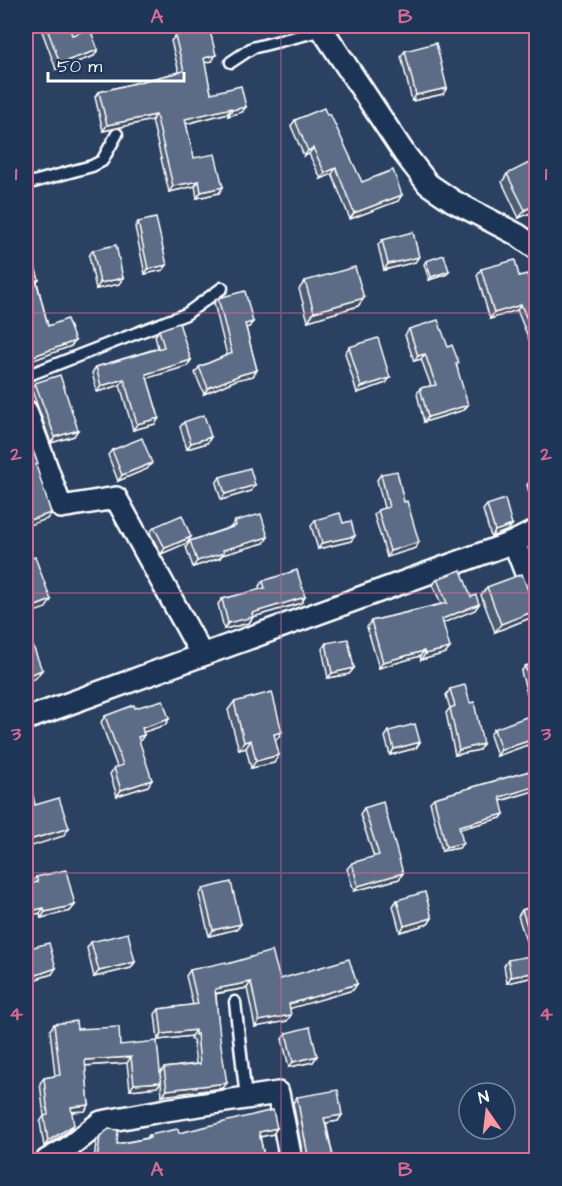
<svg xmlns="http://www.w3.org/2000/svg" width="562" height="1186" font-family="'Architects Daughter',sans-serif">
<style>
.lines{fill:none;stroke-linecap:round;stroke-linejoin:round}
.service-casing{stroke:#fff;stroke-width:15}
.minor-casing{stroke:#fff;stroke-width:26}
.service{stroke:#1d3557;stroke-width:10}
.minor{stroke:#1d3557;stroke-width:21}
.wall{fill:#4e5d73;stroke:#fff;stroke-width:1.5}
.shaded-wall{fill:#404c5e;stroke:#fff;stroke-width:1.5}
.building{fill:#5b6c86;stroke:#fff;stroke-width:1.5}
.grid{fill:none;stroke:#d76994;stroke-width:1.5;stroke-opacity:0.55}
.neatline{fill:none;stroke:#d76994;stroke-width:2}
.grid-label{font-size:20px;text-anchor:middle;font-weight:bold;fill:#d76994}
</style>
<rect width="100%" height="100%" fill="#2a4161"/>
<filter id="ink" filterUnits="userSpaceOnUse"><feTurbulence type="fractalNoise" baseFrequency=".0167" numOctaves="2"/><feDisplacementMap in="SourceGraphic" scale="12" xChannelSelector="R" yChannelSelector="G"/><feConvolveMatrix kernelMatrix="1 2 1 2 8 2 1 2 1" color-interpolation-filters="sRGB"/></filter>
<g filter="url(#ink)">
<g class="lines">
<g class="service-casing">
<g id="service">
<path d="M231,62L252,48L323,30"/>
<path d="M26,184L92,166L102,161L117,134"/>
<path d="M26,376L186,314L222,288"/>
<path d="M235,1002L246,1098"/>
</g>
</g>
<g class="minor-casing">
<g id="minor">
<path d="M320,26L404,153L428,184L453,201L518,235L536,248"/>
<path d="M26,411L61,507L116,498L202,655"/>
<path d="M514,542L536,599"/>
<path d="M26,719L514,542L536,531"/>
<path d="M47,1160L68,1148L101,1122L166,1110L278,1093L291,1160"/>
</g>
</g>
<use href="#service" class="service"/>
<use href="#minor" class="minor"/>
</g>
<g class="wall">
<path d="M35,26H69L72,35L94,56L56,69L40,26L36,27Z"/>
<path d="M175,36L212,61L204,62L211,93L242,112L228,116V113L186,124L194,158L219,193L197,198L195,186L169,192L152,120L103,131L95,97L99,92L179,72L171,41Z"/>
<path d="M405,51L443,94L412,101L401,56Z"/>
<path d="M327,115L362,182L398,201L350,219L332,174L321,179L309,154L304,156L291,126L295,120Z"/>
<path d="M507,174L537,210L519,218L502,182Z"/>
<path d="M138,222L167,265L163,270L145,274L135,227Z"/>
<path d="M382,240L415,262L384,270L378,245Z"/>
<path d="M93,250L123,278L119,284L96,289L89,256Z"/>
<path d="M26,253L39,280L37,282L48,326L71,346L26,363Z"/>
<path d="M426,261L449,271L447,274L429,280L424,264Z"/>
<path d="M481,269L519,276L537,303V359L517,310L490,319L477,275Z"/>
<path d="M305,281L364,298L358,306L308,321L299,289Z"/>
<path d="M218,298L249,327L246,328L257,370L253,376L236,380L204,394L195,373L199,367L227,355L214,303Z"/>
<path d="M409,329L448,347L457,366L464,410L424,422L417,394L420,388L431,386L421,359L414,361L405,335Z"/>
<path d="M159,330L191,360L187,366L147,378L159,418L155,424L133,430L120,385L97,392L92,373L96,367L158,348L155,336Z"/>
<path d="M349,347L386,383L357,393L345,353Z"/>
<path d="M35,383L74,436L51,443L31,388Z"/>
<path d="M184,422L211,437L207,443L187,449L180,427Z"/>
<path d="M112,450L147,469L118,481L108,455Z"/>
<path d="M381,474L416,548L387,557L374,515L378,510L384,508L377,480Z"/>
<path d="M220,477L251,491L221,500L216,483Z"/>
<path d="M537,478V513H535L527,485L531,480Z"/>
<path d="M487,505L512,525L508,530L491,537L483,510Z"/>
<path d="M315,520L343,523L351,541L318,549L311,526Z"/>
<path d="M235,521L264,543L222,555L220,558L193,567L186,547L190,541L231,527Z"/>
<path d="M154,527L187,543L161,554L150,533Z"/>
<path d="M437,579L471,597L479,604L475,610L443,623L446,653L421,660L420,656L379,668L367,627L371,621L441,604L433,585Z"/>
<path d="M263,581L305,597L301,603L253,617L249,623L224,629L218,604L222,599L260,590L259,586Z"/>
<path d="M487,587L530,596L537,601V615L535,616L495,632L481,595Z"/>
<path d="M326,643L354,668L349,674L328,678L322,649Z"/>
<path d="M537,663V690L527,693L521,672L525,666Z"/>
<path d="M450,689L479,750L455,755L446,713L450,708L446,695Z"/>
<path d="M234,702L282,732L277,739L275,740L274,763L251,768L246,748L239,750L228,710Z"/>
<path d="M135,708L165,725L143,732L139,741L148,786L117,796L110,774L114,768L117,767L101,722L105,716Z"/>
<path d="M494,729L537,736V739L533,743L497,756L490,735Z"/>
<path d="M389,731L420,742L416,748L390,755L385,737Z"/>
<path d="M537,769V790L501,801V818L460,829L459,848L442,851L430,802L434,798Z"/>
<path d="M364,808L403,873L399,879L354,891L347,869L352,863L374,857L360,814Z"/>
<path d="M36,877L75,905L70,911L41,918L32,882Z"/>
<path d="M203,889L241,924L237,929L209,936L199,895Z"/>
<path d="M397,900L432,918L428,924L400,932L393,906Z"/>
<path d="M537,905V947L529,950L518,916L522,910Z"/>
<path d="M91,942L135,962L131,968L94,977L87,948Z"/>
<path d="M26,949L52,974L27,982L26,979Z"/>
<path d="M508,960L537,963V974L534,977L507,983L504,966Z"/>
<path d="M227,964L280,979L357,984L353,990L290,1008L287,1021L255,1027L247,988L216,994L223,1088L162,1096L161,1082L157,1087L130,1090L127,1063L85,1066L89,1105L85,1111L72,1112L70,1130L44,1147L40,1122L44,1116L40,1083L44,1078L55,1076L50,1030L54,1024L77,1029L120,1045L160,1073L164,1068L196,1064L193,1040H191V1036L158,1040L155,1014L159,1009L193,1005L186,976L190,970Z"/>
<path d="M286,1033L317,1056L313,1062L289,1067L282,1039Z"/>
<path d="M297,1097L342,1115L338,1121L326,1123L334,1161H304L293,1103Z"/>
<path d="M277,1128L273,1134L260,1137L265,1161H94L96,1142L100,1136L117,1144L147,1138L149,1135Z"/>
</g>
<g class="shaded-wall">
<path d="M98,50L94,56L56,69L60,63Z"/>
<path d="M216,55L212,61L200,64L204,58Z"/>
<path d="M447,88L443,94L412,101L416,95Z"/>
<path d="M246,107L242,112L228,116L232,110Z"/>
<path d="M231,108L228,113L181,125L185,119Z"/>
<path d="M156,115L152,120L103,131L107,125Z"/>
<path d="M313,148L309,154L304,156L308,151Z"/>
<path d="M336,168L332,174L321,179L325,173Z"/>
<path d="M199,181L195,186L169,192L173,186Z"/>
<path d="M223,187L219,193L197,198L201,192Z"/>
<path d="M402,195L398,201L350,219L354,213Z"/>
<path d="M537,204V210L519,218L525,210Z"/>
<path d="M419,257L415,262L384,270L388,264Z"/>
<path d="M167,265L163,270L145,274L148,269Z"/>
<path d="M449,271L447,274L429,280L431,277Z"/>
<path d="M123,278L119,284L96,289L100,283Z"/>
<path d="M364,298L358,306L308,321L314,312Z"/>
<path d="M521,305L517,310L490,319L494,313Z"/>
<path d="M253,322L249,327L241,329L245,324Z"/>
<path d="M75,341L71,346L26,363L28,358Z"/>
<path d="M425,354L421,359L414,361L418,356Z"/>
<path d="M191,360L187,366L142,380L146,374Z"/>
<path d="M257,370L253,376L236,380L204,394L208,388L240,375Z"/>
<path d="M390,378L386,383L357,393L361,387Z"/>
<path d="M124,379L120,385L97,392L101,386Z"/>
<path d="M468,405L464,410L424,422L428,417Z"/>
<path d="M159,418L155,424L133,430L137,424Z"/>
<path d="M78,430L74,436L51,443L55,437Z"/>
<path d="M211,437L207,443L187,449L191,443Z"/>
<path d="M152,463L147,469L118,481L122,475Z"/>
<path d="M255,485L251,491L221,500L225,494Z"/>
<path d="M51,513L47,519L26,526V521Z"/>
<path d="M512,525L508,530L491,537L495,531Z"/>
<path d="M355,536L351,541L318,549L322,543Z"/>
<path d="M191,537L187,543L161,554L165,548Z"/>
<path d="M268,537L264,543L222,555L220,558L193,567L197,561L223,550Z"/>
<path d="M419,542L416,548L387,557L390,551Z"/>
<path d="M305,597L301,603L253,617L249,623L224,629L228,623L252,613Z"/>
<path d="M51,600L46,608L26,615V610Z"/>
<path d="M479,604L475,610L438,625L442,619Z"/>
<path d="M537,610V615L535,616L495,632L501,624Z"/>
<path d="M450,648L446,653L421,660L425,654Z"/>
<path d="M424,651L420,656L379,668L383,662Z"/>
<path d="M354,668L349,674L328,678L332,673Z"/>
<path d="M42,670L36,678L26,682V676Z"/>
<path d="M537,686V690L527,693L531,687Z"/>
<path d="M169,719L165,725L138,734L142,728Z"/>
<path d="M282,732L277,739L268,742L274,734Z"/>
<path d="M144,735L140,741L134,743L138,737Z"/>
<path d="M537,738L533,743L497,756L501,750Z"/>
<path d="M251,740L246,748L239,750L244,742Z"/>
<path d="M420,742L416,748L390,755L394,749Z"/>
<path d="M483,744L479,750L455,755L459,750Z"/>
<path d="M279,755L274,763L251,768L256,761Z"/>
<path d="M152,780L148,786L117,796L121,790Z"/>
<path d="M537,786V790L496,802L500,797Z"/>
<path d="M504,814L501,818L456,830L459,826Z"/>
<path d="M69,828L63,836L26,848V841Z"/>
<path d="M463,843L459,848L442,851L446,847Z"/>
<path d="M403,873L399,879L354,891L358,886Z"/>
<path d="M75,905L70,911L41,918L45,912Z"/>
<path d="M44,908L40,913L26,917V912Z"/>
<path d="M432,918L428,924L400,932L404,926Z"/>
<path d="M241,924L237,929L209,936L213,930Z"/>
<path d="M537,943V947L529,950L533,944Z"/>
<path d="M135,962L131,968L94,977L99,971Z"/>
<path d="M56,968L52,974L27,982L31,977Z"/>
<path d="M537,972V974L534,977L507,983L511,977Z"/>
<path d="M251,982L247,988L211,994L215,989Z"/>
<path d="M357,984L353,990L285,1010L289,1004Z"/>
<path d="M291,1015L287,1021L255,1027L259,1021Z"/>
<path d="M195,1030L191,1036L158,1040L162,1034Z"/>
<path d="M317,1056L313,1062L289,1067L293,1062Z"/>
<path d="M131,1057L127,1063L81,1066L85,1060Z"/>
<path d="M161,1082L157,1087L130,1090L134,1084Z"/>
<path d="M227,1083L223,1088L162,1096L167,1090Z"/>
<path d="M89,1105L85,1111L67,1112L71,1107Z"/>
<path d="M342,1115L338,1121L320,1124L324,1118Z"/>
<path d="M74,1125L70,1130L44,1147L48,1141Z"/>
<path d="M277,1128L273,1134L255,1138L259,1132Z"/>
</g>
<g class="building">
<path d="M46,26H69L72,35L90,29L98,50L60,63Z"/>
<path d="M209,27L216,55L204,58L211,93L241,86L246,107L232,110L231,108L185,119L194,158L215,154L223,187L201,192L199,181L173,186L156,115L107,125L99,92L184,71L175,36Z"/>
<path d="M436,43L447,88L416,95L405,51Z"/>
<path d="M26,105L30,116L26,118Z"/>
<path d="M324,108L327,115L330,114L362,182L393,170L402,195L354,213L336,168L325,173L313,148L308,151L295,120Z"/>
<path d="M537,159V204L525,210L507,174Z"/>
<path d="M156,218L167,265L148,269L138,222Z"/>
<path d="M413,232L419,257L388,264L382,240Z"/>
<path d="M116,245L123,278L100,283L93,250Z"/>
<path d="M31,252L39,280H36L48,326L67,319L75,341L28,358L26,352V334H27L26,327V253Z"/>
<path d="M444,255L449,271L431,277L426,261Z"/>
<path d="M515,260L519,276L527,274L537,303V343L521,305L494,313L481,269Z"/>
<path d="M355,267L364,298L314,312L305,281Z"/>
<path d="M245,291L253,322L245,324L257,370L240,375L208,388L199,367L232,353L218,298Z"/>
<path d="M438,320L448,347L452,345L459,363L456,364L468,405L428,417L420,388L436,385L425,354L418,356L409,329Z"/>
<path d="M179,323L191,360L146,374L159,418L137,424L124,379L101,386L96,367L164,347L159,330Z"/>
<path d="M378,338L390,378L361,387L349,347Z"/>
<path d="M60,375L78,430L55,437L35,383Z"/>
<path d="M204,415L211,437L191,443L184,422Z"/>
<path d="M142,438L152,463L122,475L112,450Z"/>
<path d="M29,440L38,464L36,465L51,513L26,521V441Z"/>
<path d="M250,468L255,485L225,494L220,477Z"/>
<path d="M397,471L404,502L407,501L419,542L390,551L378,510L389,507L381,474Z"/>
<path d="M537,478V498L531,480Z"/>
<path d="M505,499L512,525L495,531L487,505Z"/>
<path d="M340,513L343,523L351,521L355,536L322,543L315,520Z"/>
<path d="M261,514L268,537L223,550L224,553L197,561L190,541L236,526L235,521Z"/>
<path d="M182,515L191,537L165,548L154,527Z"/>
<path d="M35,557L51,600L26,610V560Z"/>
<path d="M297,570L305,597L252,613L253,617L228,623L222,599L265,588L263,581Z"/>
<path d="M461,570L471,597L476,595L479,604L442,619L450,648L425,654L424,651L383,662L371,621L447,603L437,579Z"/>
<path d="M522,574L530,596L537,601V610L501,624L487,587Z"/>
<path d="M26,627L42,670L26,676Z"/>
<path d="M348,639L354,668L332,673L326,643Z"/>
<path d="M537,663V686L531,687L525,666Z"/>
<path d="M465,685L470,703L474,702L483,744L459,750L450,708L455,706L450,689Z"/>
<path d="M272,692L282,732L274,734L279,755L256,761L251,740L244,742L234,702Z"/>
<path d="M163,700L169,719L142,728L144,735L138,737L152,780L121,790L114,768L123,765L105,716L134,705L135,708Z"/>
<path d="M529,716L537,738L501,750L494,729Z"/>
<path d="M415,724L420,742L394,749L389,731Z"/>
<path d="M26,762L35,805L59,798L69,828L26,841Z"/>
<path d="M537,769V786L500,797L504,814L459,826L463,843L446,847L434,798Z"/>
<path d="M383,802L403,873L358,886L352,863L379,855L364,808Z"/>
<path d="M66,870L75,905L45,912L44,908L26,912V885L38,882L36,877Z"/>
<path d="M231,882L241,924L213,930L203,889Z"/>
<path d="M425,892L432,918L404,926L397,900Z"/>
<path d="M537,905V943L533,944L522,910Z"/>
<path d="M128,933L135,962L99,971L91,942Z"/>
<path d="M49,943L56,968L31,977L28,967L26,968V949Z"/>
<path d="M272,951L280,979L349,959L357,984L289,1004L291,1015L259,1021L251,982L215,989L221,1046L227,1083L167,1090L164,1068L200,1064L197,1034L195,1035V1030L162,1034L159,1009L198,1004L190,970L226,962L227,964Z"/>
<path d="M535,955L537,963V972L511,977L508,960Z"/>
<path d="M76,1021L77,1029L119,1027L120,1045L157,1041L161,1082L134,1084L131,1057L85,1060L89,1105L71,1107L74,1125L48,1141L44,1116L48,1115L44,1078L60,1075L54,1024Z"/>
<path d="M310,1027L317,1056L293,1062L286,1033Z"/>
<path d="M338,1090L342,1115L324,1118L334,1161H309L297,1097Z"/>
<path d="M273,1110L277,1128L259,1132L265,1161H97L100,1136L109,1129L118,1130L117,1144L150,1138L149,1135L178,1129L179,1133Z"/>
<path d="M79,1153L80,1161H71L73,1157Z"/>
</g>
</g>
<path class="grid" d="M281,26V1160M26,313H536M26,593H536M26,873H536"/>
<rect width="562" height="1186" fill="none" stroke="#1d3557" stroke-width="66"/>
<g transform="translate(487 1111) rotate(346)"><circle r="28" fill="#1d3557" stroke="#77869a" stroke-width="1.5"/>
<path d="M0-4.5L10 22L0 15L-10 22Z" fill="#ff9aa2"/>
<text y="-9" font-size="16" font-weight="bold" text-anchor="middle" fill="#ffffff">N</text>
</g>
<path d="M48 72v9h136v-9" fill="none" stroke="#ffffff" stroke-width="3"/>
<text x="57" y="72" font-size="18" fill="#ffffff" stroke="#1d3557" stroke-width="4.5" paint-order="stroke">50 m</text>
<rect x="33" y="33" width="496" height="1120" class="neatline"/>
<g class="grid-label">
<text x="157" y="23">A</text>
<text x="405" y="23">B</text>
<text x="16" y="180">1</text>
<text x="546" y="180">1</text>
<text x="16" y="460">2</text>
<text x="546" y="460">2</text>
<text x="16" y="740">3</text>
<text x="546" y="740">3</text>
<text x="16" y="1020">4</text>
<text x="546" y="1020">4</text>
<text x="157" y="1176">A</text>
<text x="405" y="1176">B</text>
</g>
</svg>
